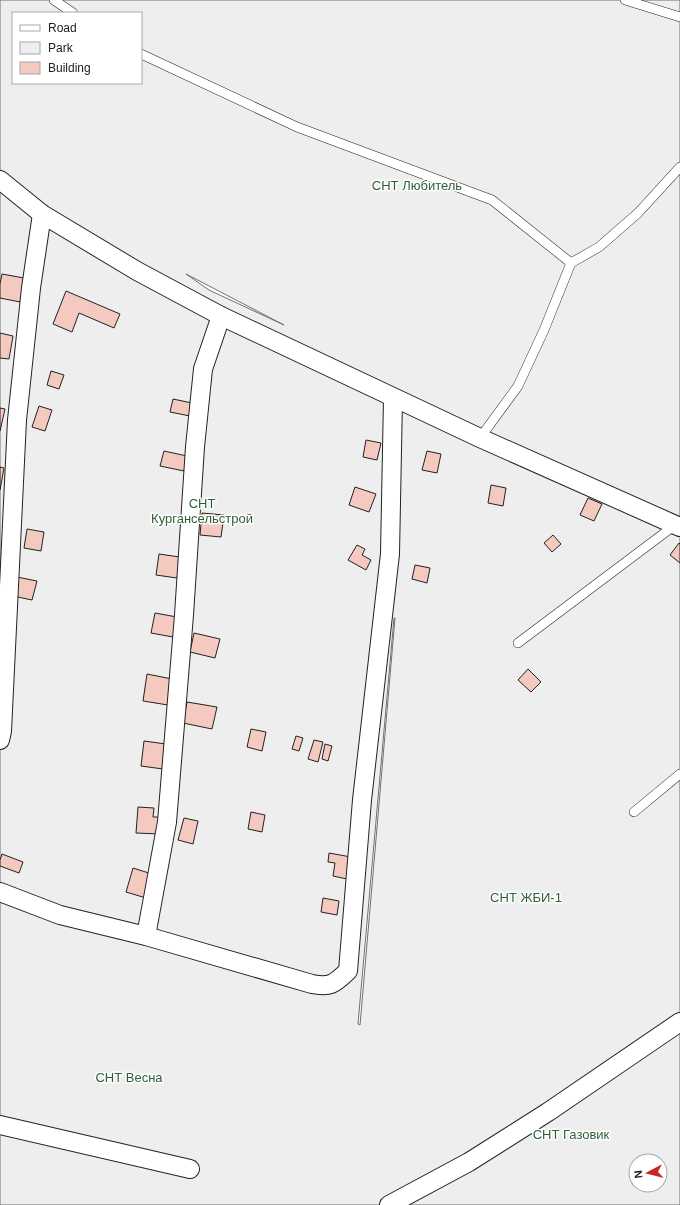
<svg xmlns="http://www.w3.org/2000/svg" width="680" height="1205" font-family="Helvetica,sans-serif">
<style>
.green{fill:#eee;stroke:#6f6f6f;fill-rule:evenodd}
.building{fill:#f3c9c0;stroke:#222}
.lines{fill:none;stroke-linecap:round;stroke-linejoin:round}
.lane-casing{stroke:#222;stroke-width:10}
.street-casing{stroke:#222;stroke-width:20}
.lane{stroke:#fff;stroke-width:9}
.street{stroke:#fff;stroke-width:18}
.labels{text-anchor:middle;stroke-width:3;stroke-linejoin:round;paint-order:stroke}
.park-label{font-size:13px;fill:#2f5e38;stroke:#fff}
</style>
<rect width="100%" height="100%" fill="#fff"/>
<path class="green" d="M0,0H680V1205H0ZM13,13H141V83H13ZM186,274L284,325L209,290ZM394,618H395L360,1025L358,1024ZM636,1161H660V1185H636Z"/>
<g class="building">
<path d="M2,274L24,278L20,302L0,298V284Z"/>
<path d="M66,291L120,314L114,328L79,313L72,332L53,324Z"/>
<path d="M0,333L13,336L9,359L0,358Z"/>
<path d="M51,371L64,375L59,389L47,385Z"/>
<path d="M173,399L192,403L190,416L170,412Z"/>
<path d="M39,406L52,410L45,431L32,427Z"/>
<path d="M0,408L5,409L0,431Z"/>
<path d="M366,440L381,443L377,460L363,457Z"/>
<path d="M164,451L187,456L184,471L160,466Z"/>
<path d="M427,451L441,454L437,473L422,470Z"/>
<path d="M0,467L4,468L0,490Z"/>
<path d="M491,485L506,488L503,506L488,503Z"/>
<path d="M355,487L376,494L369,512L349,505Z"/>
<path d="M588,498L602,504L594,521L580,515Z"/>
<path d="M202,513L224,515L221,537L200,535Z"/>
<path d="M27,529L44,532L41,551L24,548Z"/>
<path d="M553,535L561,544L552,552L544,543Z"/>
<path d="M679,543L680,544V563L670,555Z"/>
<path d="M357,545L365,549L362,555L371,560L366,570L348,560Z"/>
<path d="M159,554L180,557L177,578L156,575Z"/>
<path d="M415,565L430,568L427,583L412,579Z"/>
<path d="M17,577L37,581L32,600L13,596Z"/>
<path d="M155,613L177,617L173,637L151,633Z"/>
<path d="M194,633L220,639L215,658L190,652Z"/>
<path d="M528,669L541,682L531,692L518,680Z"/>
<path d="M147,674L172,679L168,705L143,701Z"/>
<path d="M187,702L217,707L212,729L183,723Z"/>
<path d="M251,729L266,732L262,751L247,747Z"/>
<path d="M296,736L303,738L299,751L292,749Z"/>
<path d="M314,740L323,742L318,762L308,759Z"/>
<path d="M144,741L166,744L163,769L141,766Z"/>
<path d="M325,744L332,746L328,761L322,759Z"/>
<path d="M138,807L154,808L153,817H160L159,834L136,833Z"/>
<path d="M251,812L265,815L262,832L248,829Z"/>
<path d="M184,818L198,821L193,844L178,840Z"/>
<path d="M329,853L351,857L347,879L333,876L335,863L328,862Z"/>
<path d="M2,854L23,862L19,873L0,866V860Z"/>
<path d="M133,868L152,874L146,898L126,892Z"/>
<path d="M323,898L339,901L337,915L321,912Z"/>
</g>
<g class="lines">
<g class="lane-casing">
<g id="lane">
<path d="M54,0L73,13"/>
<path d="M625,0L680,17"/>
<path d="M141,54L297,127L492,200L571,263L599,247L638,213L680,167"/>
<path d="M480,438L518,386L544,330L571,263"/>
<path d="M518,643L675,525"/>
<path d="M634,812L680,774"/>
</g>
</g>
<g class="street-casing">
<g id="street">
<path d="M0,180L42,214L137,271L221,316L480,438L680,527"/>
<path d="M0,740L2,731L17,420L31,288L42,214"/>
<path d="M0,892L60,915L146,936L312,984C331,988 335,983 348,971L362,800L390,554L393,398"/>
<path d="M146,936L167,822L184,615L195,447L203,369L221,316"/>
<path d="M0,1125L190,1169"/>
<path d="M389,1205L469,1162L548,1112L680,1022"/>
</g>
</g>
<use href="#lane" class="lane"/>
<use href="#street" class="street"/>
</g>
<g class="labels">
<g class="park-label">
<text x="417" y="190">СНТ Любитель</text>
<text x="202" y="508">СНТ<tspan x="202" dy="15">Кургансельстрой</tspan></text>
<text x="526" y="902">СНТ ЖБИ-1</text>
<text x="129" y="1082">СНТ Весна</text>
<text x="571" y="1139">СНТ Газовик</text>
</g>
</g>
<rect x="12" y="12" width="130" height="72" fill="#ffffff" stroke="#a7a7a7"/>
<rect x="20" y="25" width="20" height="6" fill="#ffffff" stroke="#a7a7a7"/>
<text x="48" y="32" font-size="12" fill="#222222">Road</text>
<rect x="20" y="42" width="20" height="12" fill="#eeeeee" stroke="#a7a7a7"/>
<text x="48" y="52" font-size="12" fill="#222222">Park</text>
<rect x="20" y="62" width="20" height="12" fill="#f3c9c0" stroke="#a7a7a7"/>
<text x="48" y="72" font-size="12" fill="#222222">Building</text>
<g transform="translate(648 1173) rotate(263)"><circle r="19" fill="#ffffff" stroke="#a7a7a7"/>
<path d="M0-3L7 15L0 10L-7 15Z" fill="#c62828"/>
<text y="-6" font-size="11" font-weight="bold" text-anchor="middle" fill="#222222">N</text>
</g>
</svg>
